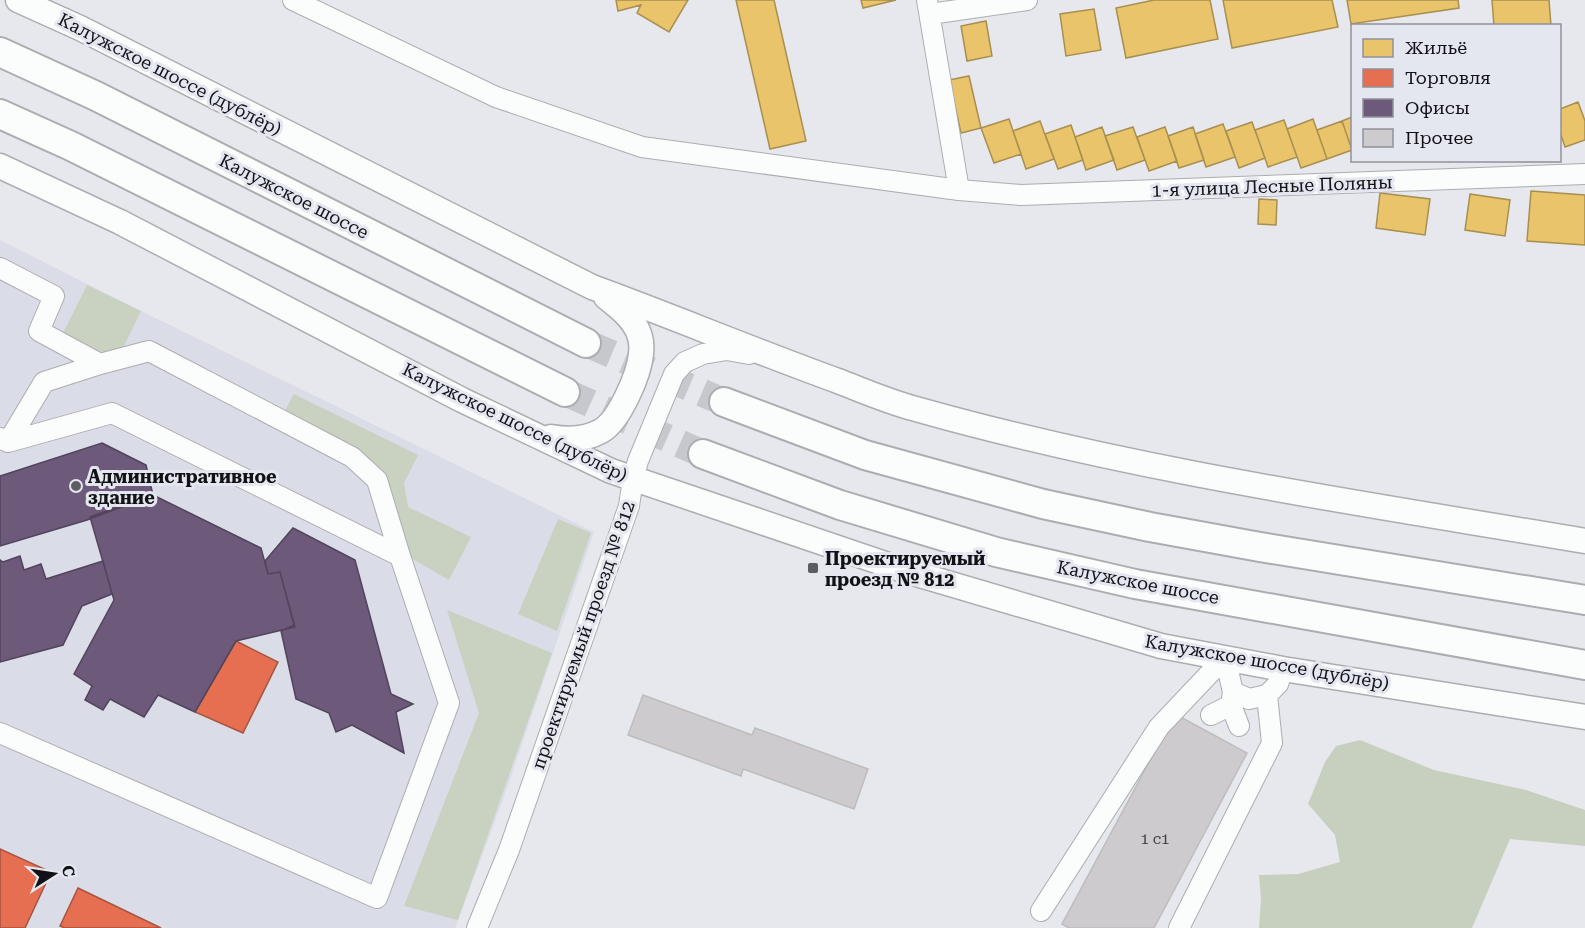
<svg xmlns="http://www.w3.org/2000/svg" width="1585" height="928" font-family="'Roboto Serif',serif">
<rect width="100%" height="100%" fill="#e7e8ed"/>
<path fill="#dadce7" d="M 0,240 L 141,311 L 594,532 L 503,800 L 455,928 L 0,928 Z"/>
<path fill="#c9d2c1" d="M 87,285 L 141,311 L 122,350 L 106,354 L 63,333 Z
M 294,394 L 418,455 L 404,483 L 408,507 L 471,537 L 449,580 L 411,558 L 384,478 L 283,414 Z
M 558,519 L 591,533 L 557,631 L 518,614 Z
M 447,610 L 552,653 L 458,920 L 404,906 L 479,713 Z"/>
<path fill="#c7d0be" d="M 1360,740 L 1434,770 L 1526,790 L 1585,810 L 1585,846 L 1510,839 L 1472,928 L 1259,928 L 1261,899 L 1259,875 L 1298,874 L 1340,862 L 1335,835 L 1308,804 L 1325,762 L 1336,746 Z"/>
<path fill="#e9c46a" stroke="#a88f50" stroke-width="1.5" d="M 616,0 L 688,0 L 669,32 L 637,13 L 641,5 L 618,11 Z
M 736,0 L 774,0 L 806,141 L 770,149 Z
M 861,0 L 896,0 L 863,8 Z
M 1154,0 L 1210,0 L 1218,39 L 1126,58 L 1116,8 Z
M 1223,0 L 1332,0 L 1338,27 L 1232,48 Z
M 1347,0 L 1458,0 L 1459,8 L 1351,24 Z
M 1492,0 L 1549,0 L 1551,26 L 1494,26 Z
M 1094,9 L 1101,50 L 1066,56 L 1060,14 Z
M 986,21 L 992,56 L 967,61 L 961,26 Z
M 969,76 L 981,128 L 961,133 L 949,80 Z
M 1578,102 L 1585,121 L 1585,140 L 1565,147 L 1560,132 L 1560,109 Z
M 1352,117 L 1352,150 L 1342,121 Z
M 1009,119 L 1021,154 L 994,163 L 981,128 Z
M 1313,119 L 1327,159 L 1301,168 L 1287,129 Z
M 1284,120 L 1297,157 L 1268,167 L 1255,130 Z
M 1040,121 L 1054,159 L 1026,169 L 1013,131 Z
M 1342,121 L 1352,150 L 1327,159 L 1317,130 Z
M 1252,122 L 1265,158 L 1239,168 L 1226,131 Z
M 1223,124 L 1235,157 L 1206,167 L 1195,134 Z
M 1071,125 L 1083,160 L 1058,169 L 1045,134 Z
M 1102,127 L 1114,160 L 1086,170 L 1075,137 Z
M 1133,127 L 1145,160 L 1117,170 L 1105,136 Z
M 1165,127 L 1177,161 L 1149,171 L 1137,137 Z
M 1193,127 L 1204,160 L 1179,168 L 1168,136 Z
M 1531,191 L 1585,195 L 1585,245 L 1527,241 Z
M 1380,193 L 1430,199 L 1425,235 L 1376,228 Z
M 1470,194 L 1510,200 L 1505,236 L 1465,230 Z
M 1259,199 L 1277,200 L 1276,225 L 1258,224 Z"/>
<path fill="#e76f51" stroke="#a7533f" stroke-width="1.5" d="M 236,641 L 278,662 L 243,733 L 195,712 Z
M 0,849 L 51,872 L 25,928 L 0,928 Z
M 78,888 L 161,928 L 65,928 L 60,926 Z"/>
<path fill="#6d597a" stroke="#51445c" stroke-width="1.5" d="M 102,443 L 146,465 L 153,495 L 87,520 L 0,546 L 0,476 Z
M 153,495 L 261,548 L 268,574 L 280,572 L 295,627 L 236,641 L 195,712 L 158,695 L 144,717 L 110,699 L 103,710 L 85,700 L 92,686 L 74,674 L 114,600 L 90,517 Z
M 293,528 L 355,560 L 391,694 L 413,704 L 396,712 L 404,753 L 352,725 L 336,732 L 329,713 L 296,699 L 281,631 L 294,625 L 280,572 L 268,574 L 265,561 Z
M 20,556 L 24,570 L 41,564 L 46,579 L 103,561 L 112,594 L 82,606 L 63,645 L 0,662 L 0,560 L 3,562 Z"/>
<path fill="#cdcbcd" stroke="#bebdbe" stroke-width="1.5" d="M 643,695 L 752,735 L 755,728 L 868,769 L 854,809 L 743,769 L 741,776 L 628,735 Z
M 1175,714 L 1247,753 L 1154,928 L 1069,928 L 1062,924 Z"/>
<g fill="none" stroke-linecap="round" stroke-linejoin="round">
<path stroke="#c7c8cd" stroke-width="28" stroke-dasharray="28 14" stroke-linecap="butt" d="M 586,343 L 724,402
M 565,392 L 703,454"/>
<g stroke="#acadb0" stroke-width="22">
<path id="minor" d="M 293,0 L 496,97 L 642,147 L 959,190 L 1021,195 L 1585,174
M 927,0 L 959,190
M 930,14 L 1027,0
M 0,268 L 54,296 L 39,331 L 100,364 L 149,351 L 352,457 L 377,480 L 400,556 L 449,703 L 377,898 L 0,733
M 0,438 L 8,442 L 112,413 L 400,556
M 8,442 L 44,382 L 100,364
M 1231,659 L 1229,675 L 1233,692 L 1249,699 L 1267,695 L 1278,684 L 1283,669
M 1233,692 L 1231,705 L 1239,726
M 1211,715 L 1231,705
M 1041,911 L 1159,727 L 1211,672 L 1221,657
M 477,928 L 509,850 L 629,506 L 633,479 L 638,461 L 674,374 L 685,362 L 703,354 L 727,350 L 749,354
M 1179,928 L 1272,743 L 1267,695"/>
</g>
<g stroke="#acadb0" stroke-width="27">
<path id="major" d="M 18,0 L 80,28 L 592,287 C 674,317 755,351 838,381 C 864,391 889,402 916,409 C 1135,471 1361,503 1585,541
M 0,166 L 120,222 L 462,400 L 611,471 L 903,570 L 1161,646 L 1283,669 L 1585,717
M 551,437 C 568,440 585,440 601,431 C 619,421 639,375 641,354 C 642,346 641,338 638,331 C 631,316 618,307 606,297"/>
</g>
<g stroke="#acadb0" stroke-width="32">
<path id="highway" d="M 0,52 L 96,96 L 586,343
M 0,114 L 71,146 L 565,392
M 724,402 L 865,455 L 1043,504 L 1150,527 L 1260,547 L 1585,600
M 703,454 L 840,505 L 996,552 L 1135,584 L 1585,665"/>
</g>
<use href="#minor" stroke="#fbfcfc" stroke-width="20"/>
<use href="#major" stroke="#fbfcfc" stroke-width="24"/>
<use href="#highway" stroke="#fbfcfc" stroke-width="28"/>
</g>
<g fill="#5c5d61" stroke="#e4e6f0" stroke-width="2">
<circle cx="76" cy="486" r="6"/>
<rect x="807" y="562" width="12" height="12" rx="3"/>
</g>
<g text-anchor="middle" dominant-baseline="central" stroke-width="6" stroke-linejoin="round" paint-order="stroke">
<g font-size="15" fill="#404043">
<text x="1155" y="839">1 с1</text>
</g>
<g font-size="18" fill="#111215" stroke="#e4e6f0">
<text transform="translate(170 74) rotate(27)">Калужское шоссе (дублёр)</text>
<text transform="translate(1272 186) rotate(-2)">1-я улица Лесные Поляны</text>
<text transform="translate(294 196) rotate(27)">Калужское шоссе</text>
<text transform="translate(515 422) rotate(26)">Калужское шоссе (дублёр)</text>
<text transform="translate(1138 582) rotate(11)">Калужское шоссе</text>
<text transform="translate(583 635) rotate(-71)">проектируемый проезд № 812</text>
<text transform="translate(1267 662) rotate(10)">Калужское шоссе (дублёр)</text>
</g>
<g font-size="18" font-weight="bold" fill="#111215" stroke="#e4e6f0" text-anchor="start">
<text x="88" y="476">Административное<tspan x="88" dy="21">здание</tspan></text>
<text x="825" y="558">Проектируемый<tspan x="825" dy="21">проезд № 812</tspan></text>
</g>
</g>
<rect x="1351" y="24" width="210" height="138" fill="#e4e6f0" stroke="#909198" stroke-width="1.5"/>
<rect x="1363" y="39" width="30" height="18" fill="#e9c46a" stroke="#909198" stroke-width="1.5"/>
<text x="1405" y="54" font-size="18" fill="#111215">Жильё</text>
<rect x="1363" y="69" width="30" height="18" fill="#e76f51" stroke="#909198" stroke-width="1.5"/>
<text x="1405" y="84" font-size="18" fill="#111215">Торговля</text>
<rect x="1363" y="99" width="30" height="18" fill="#6d597a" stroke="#909198" stroke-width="1.5"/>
<text x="1405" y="114" font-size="18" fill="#111215">Офисы</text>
<rect x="1363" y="129" width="30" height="18" fill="#cdcbcd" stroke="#909198" stroke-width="1.5"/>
<text x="1405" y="144" font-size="18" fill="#111215">Прочее</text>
<g transform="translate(54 874) rotate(78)" stroke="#e4e6f0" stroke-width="4.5" paint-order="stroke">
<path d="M0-4.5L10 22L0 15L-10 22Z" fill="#111215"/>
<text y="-9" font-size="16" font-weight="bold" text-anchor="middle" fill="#111215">С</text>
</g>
</svg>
